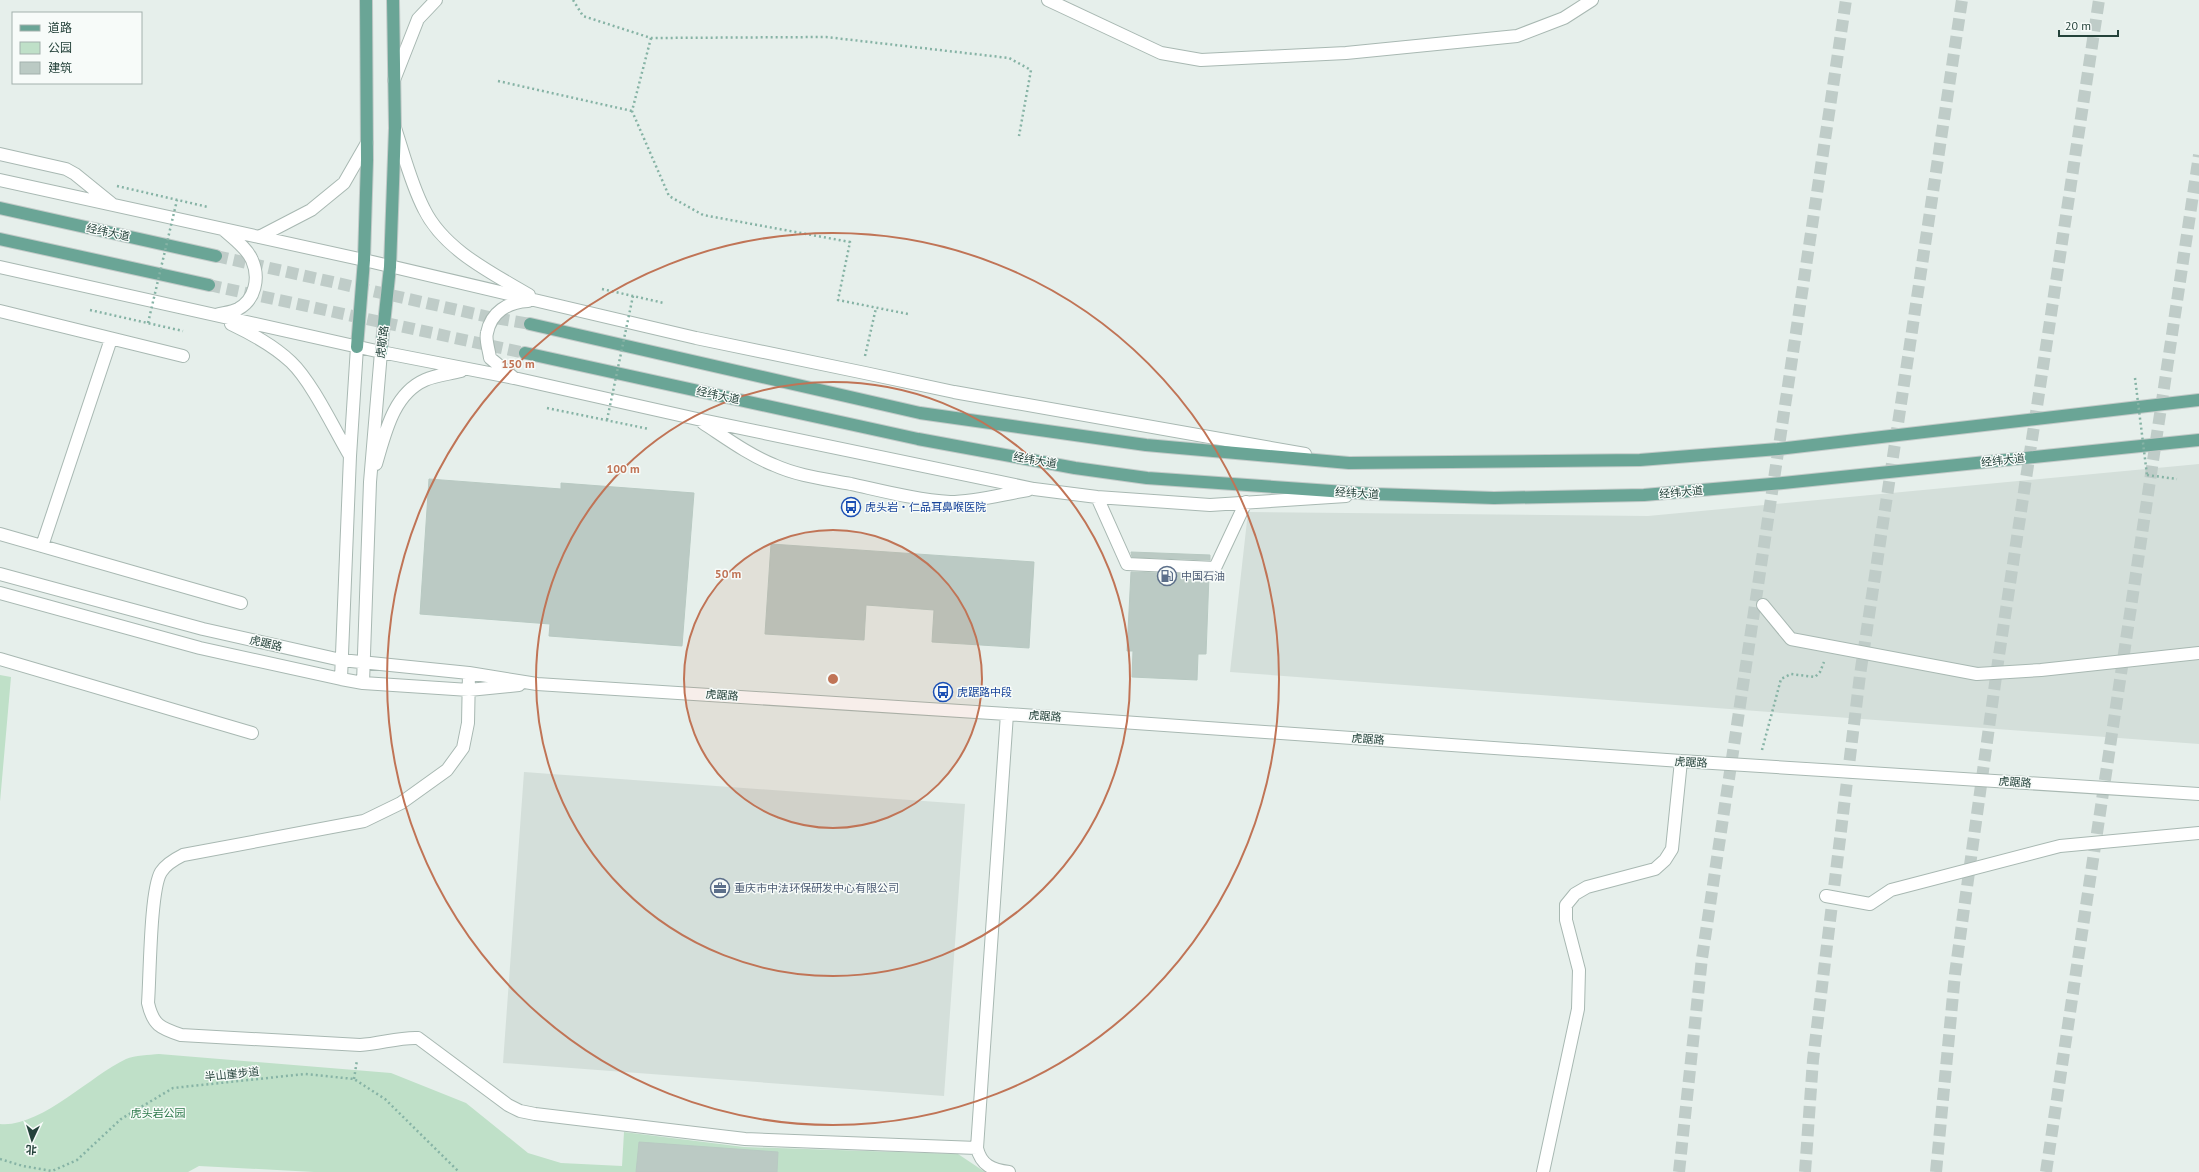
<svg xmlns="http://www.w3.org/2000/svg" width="2199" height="1172" font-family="'PT Sans','Noto Sans SC',sans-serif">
<rect width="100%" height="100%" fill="#e6efeb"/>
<path fill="#d4dfda" d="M 2199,464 L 2199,744 L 1230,672 L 1248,512 L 1648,516 Z
M 524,772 L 965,804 L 944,1096 L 503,1063 Z"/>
<path fill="#bfe0c8" d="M 0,675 L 11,677 L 0,802 Z
M 159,1054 L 391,1073 L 466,1103 L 528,1153 L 561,1163 L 622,1166 L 624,1132 L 744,1147 L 958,1154 L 985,1172 L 314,1172 L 199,1166 L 188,1172 L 0,1172 L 0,1124 C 40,1128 90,1076 126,1059 C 135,1055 149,1055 159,1054 Z"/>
<path fill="#bbcac4" stroke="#b8c9c2" d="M 429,479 L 561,489 L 561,483 L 694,493 L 682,646 L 549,636 L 550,624 L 420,614 Z
M 771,544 L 1034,562 L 1029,648 L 932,642 L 934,610 L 866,605 L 864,640 L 765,634 Z
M 1131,552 L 1210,555 L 1210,560 L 1132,557 Z
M 1131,572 L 1209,575 L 1206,654 L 1198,654 L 1197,680 L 1132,677 L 1133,651 L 1127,651 Z
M 639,1142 L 778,1152 L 777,1172 L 636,1172 Z"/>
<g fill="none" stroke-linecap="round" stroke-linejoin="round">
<path stroke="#bfccc8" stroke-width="12" stroke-dasharray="12 6" stroke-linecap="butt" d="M 216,256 L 489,317 L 530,324
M 209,285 L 525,353
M 1679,1172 L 1702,958 L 1846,0
M 2046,1172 L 2199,155"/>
<path stroke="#bfccc8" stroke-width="12" stroke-dasharray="12 6" stroke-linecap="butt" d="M 1805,1172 L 1813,1060 L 1860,675 L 1962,0
M 1936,1172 L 1955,974 L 1998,662 L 2099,0"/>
<g stroke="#a8b8b2" stroke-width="14">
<path id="minor" d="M 1048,0 L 1161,53 L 1201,60 L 1346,53 L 1517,36 L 1564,18 L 1592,0
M 394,80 L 418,19 L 436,0
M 395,128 C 404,155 411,184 424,209 C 444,250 492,273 529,295
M 0,154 L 66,169 L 75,174 L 112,204
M 0,180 L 364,260 L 696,338 L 865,373 L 954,392 L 1305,454
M 259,237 L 311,210 L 344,183 L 367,143
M 0,267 L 381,352 L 514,378 L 697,419 L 1034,489 L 1097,497 L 1210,505 L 1346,496
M 0,311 L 183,356
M 216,315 C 223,313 232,312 238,309 C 255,300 260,278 252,260 C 247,248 234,239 224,230
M 231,324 C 252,334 273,345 291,362 C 312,382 334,429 350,456
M 514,378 L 490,358 C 489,350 485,339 487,333 C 491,312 508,302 528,301
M 703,423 C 726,438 749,455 774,465 C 798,476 825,479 851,484 C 883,491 917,500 950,502 C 976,502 1003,494 1028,490
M 376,464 C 385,434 393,394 425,380 C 436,375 450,374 461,371
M 1097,497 L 1127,564 L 1215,568 L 1246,502
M 0,534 L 241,603
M 42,546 L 111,339
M 0,574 L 203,629 L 341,660 L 469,673 L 537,684 L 1007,714 L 1681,761 L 2199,794
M 0,593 L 200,648 L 341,679 L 363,683 L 469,690 L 519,685
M 1763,605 L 1791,639 L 1977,674 L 2041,670 L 2199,653
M 0,659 L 252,733
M 469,673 L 468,723 L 463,748 L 447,770 L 401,803 L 364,821 L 183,855 C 175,859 166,864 161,872 C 150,890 150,978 148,1003 C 153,1025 160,1028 181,1035 L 360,1045 C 380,1044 399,1037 418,1038 L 508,1105 L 520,1111 L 535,1114 L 745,1139 L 977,1148
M 341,679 L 350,456 L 357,347
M 363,683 L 370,482 L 381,352
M 1007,714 L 977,1148 C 981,1165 992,1170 1009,1172
M 1826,896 L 1870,904 L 1891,890 L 2060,846 L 2199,833
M 1543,1172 L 1578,1009 L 1579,970 L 1566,920 L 1566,905 L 1575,894 L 1587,887 L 1655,869 L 1665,860 L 1672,849 L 1681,761"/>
</g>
<g stroke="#c2cac8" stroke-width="14">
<path id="major" d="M 0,208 L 216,256
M 0,239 L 209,285
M 530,324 L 920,413 L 1146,445 L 1349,463 L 1640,460 L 1778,449 L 2199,400
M 357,347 L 364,260 L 367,160 L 366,0
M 381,352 L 390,267 L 395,128 L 393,0
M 525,353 L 918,439 L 1075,468 L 1147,478 L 1374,494 L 1494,498 L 1644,495 L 1783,483 L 2199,440"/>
</g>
<path stroke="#86b3a5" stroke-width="2.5" stroke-dasharray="2 3" stroke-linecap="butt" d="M 573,0 L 583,16 L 651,38 L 826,37 L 1009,58 L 1031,70 L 1019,136
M 651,38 L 632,111 L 669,196 L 703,215 L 850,242 L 838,300 L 908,314
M 498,81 L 632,111
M 117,186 L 208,207
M 602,289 L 664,303
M 90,310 L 183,331
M 865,356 L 876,308
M 547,408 L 649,429
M 2147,475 L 2177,479
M 1762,750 L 1781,679 L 1791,674 L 1815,677 L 1820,672 L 1824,662
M 354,1079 L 357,1060
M 0,1159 L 23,1166 L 52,1171 L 77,1160 L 121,1119 L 173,1088 L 305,1074 L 354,1079 L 385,1099 L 459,1172"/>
<use href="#minor" stroke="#fff" stroke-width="12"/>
<use href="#major" stroke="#6aa596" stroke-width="12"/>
<path stroke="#86b3a5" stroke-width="2.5" stroke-dasharray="2 3" stroke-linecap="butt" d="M 148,323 L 177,200
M 2135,378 L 2147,475
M 607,420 L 633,296"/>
</g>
<circle cx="833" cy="679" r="149" fill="#c07456" fill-opacity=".12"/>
<g fill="none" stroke="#c07456" stroke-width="2">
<circle cx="833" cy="679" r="149"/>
<circle cx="833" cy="679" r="297"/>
<circle cx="833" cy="679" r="446"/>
</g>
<defs>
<g id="bus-ring" transform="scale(1)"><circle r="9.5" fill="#f7fbf9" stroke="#1a4fb4" stroke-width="1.5"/><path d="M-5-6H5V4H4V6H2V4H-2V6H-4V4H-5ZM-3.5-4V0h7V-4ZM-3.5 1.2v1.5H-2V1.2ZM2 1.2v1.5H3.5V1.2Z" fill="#1a4fb4"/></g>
<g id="fuel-ring" transform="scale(1)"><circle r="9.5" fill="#f7fbf9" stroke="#5c6f8a" stroke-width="1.5"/><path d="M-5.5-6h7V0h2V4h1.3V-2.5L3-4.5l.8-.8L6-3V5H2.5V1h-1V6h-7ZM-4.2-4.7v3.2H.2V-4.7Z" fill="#5c6f8a"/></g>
<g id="office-ring" transform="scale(1)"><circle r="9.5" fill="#f7fbf9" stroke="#5c6f8a" stroke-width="1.5"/><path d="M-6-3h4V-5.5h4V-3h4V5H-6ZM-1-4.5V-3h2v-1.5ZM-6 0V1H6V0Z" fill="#5c6f8a"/></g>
</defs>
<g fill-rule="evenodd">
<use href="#bus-ring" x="851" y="507"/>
<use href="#fuel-ring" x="1167" y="576"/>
<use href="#bus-ring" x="943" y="692"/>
<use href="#office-ring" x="720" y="888"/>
</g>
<g text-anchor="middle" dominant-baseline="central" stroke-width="3" stroke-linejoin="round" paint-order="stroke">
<g font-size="11" fill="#24423a" stroke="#f7fbf9">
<text transform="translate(108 232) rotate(12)">经纬大道</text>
<text transform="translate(382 342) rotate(-83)">虎歇路</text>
<text transform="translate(718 395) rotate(12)">经纬大道</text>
<text transform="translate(1035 460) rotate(10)">经纬大道</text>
<text transform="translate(2003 460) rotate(-6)">经纬大道</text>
<text transform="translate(1681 492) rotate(-5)">经纬大道</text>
<text transform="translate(1357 493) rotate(4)">经纬大道</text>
<text transform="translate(266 643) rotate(13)">虎踞路</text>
<text transform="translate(722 695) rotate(4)">虎踞路</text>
<text transform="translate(1045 716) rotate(4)">虎踞路</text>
<text transform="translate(1368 739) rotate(4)">虎踞路</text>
<text transform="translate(1691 762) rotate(3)">虎踞路</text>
<text transform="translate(2015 782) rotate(4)">虎踞路</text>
<text transform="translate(232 1074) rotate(-6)">半山崖步道</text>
</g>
<g font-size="11" fill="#164399" stroke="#f7fbf9" text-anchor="start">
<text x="865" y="507">虎头岩‧仁品耳鼻喉医院</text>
<text x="957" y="692">虎踞路中段</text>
</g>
<g font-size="11" fill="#4e5e75" stroke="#f7fbf9" text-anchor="start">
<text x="1181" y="576">中国石油</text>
<text x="734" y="888">重庆市中法环保研发中心有限公司</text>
</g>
<g font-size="11" fill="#2d7a4b" stroke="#f7fbf9">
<text x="158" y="1113">虎头岩公园</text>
</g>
</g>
<circle cx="833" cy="679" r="6" fill="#c07456" stroke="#f7fbf9" stroke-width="2"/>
<g font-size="12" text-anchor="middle" font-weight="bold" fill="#c07456" stroke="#f7fbf9" stroke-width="3" stroke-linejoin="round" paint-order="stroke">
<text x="518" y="368">150 m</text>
<text x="623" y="473">100 m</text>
<text x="728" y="578">50 m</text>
</g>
<rect x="12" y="12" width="130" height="72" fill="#f7fbf9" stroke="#a3b1ad"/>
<rect x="20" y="25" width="20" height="6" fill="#6aa596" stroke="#a3b1ad"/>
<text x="48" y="32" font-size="12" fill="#24423a">道路</text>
<rect x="20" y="42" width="20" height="12" fill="#bfe0c8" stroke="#a3b1ad"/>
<text x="48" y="52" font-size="12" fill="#24423a">公园</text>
<rect x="20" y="62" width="20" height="12" fill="#bbcac4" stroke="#a3b1ad"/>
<text x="48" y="72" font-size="12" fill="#24423a">建筑</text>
<g transform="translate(32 1140) rotate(184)" stroke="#f7fbf9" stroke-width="3" paint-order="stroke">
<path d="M0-3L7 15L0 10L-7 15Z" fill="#24423a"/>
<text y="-6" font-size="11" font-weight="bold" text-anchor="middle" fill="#24423a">北</text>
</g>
<path d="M2059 30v6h59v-6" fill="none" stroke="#24423a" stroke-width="2"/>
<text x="2065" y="30" font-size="12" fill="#24423a" stroke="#f7fbf9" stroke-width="3" paint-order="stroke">20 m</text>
</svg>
